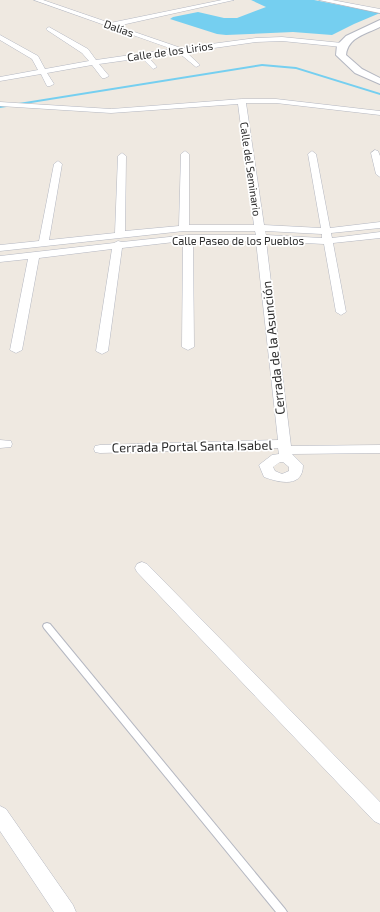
<svg xmlns="http://www.w3.org/2000/svg" width="380" height="912" font-family="'Exo 2',sans-serif">
<rect width="100%" height="100%" fill="#efe9e1"/>
<path fill="#75cff0" d="M 251,0 L 314,0 L 380,13 L 354,24 L 332,35 L 293,32 L 226,35 L 217,34 L 170,19 L 173,17 L 198,12 L 224,18 L 237,18 L 266,7 Z"/>
<g fill="none" stroke-linecap="round" stroke-linejoin="round">
<path fill="#75cff0" fill-rule="evenodd" d="M 262,64 L 296,67 L 380,93 L 380,95 L 296,69 L 262,66 L 0,108 L 0,106 Z"/>
<g stroke="#b4b7c1" stroke-width="2">
<path id="lane" d="M 47,623 L 50,624 L 285,909 L 287,912 L 276,912 L 44,628 L 43,626 L 44,624 Z"/>
</g>
<g stroke="#b4b7c1" stroke-width="1">
<path id="street" d="M 34,0 L 43,0 L 110,23 L 222,0 L 234,0 L 117,26 L 181,48 L 256,38 L 282,37 L 342,43 L 345,45 L 342,47 L 282,41 L 256,42 L 186,52 L 200,65 L 196,67 L 179,53 L 148,57 L 157,67 L 153,69 L 142,58 L 99,64 L 109,76 L 105,78 L 102,78 L 92,65 L 47,73 L 54,84 L 50,86 L 47,86 L 41,74 L 0,81 L 0,77 L 38,70 L 32,59 L 0,40 L 0,35 L 38,56 L 45,69 L 89,61 L 82,53 L 47,30 L 46,29 L 49,27 L 88,49 L 96,60 L 172,49 Z
M 319,0 L 332,0 L 380,9 L 380,13 Z
M 242,99 L 276,99 L 380,111 L 380,115 L 276,103 L 246,103 L 264,225 L 321,228 L 308,154 L 312,151 L 316,154 L 330,228 L 380,222 L 380,228 L 331,233 L 332,238 L 380,232 L 380,238 L 333,243 L 346,312 L 341,315 L 336,312 L 324,244 L 266,241 L 291,446 L 380,445 L 380,453 L 292,454 L 303,465 C 303,488 280,483 264,477 L 259,465 L 272,455 L 279,454 L 278,448 L 100,453 L 95,452 L 94,449 L 95,446 L 100,445 L 278,440 L 256,241 L 193,241 L 194,347 L 188,350 L 182,347 L 183,241 L 122,248 L 108,351 L 102,354 L 96,351 L 112,249 L 39,258 L 22,350 L 16,353 L 10,350 L 28,259 L 0,262 L 0,256 L 114,243 L 118,241 L 122,242 L 188,235 L 256,235 L 255,231 L 184,231 L 0,251 L 0,245 L 39,241 L 54,164 L 58,161 L 62,164 L 49,240 L 115,233 L 118,156 L 122,153 L 126,156 L 125,231 L 179,226 L 181,154 L 185,151 L 189,154 L 189,225 L 254,225 L 238,104 L 111,113 L 0,106 L 0,102 L 111,109 ZM 265,231 L 322,234 L 322,238 L 266,235 ZM 280,462 L 283,462 L 289,467 L 289,471 L 282,474 L 275,471 L 273,467 Z
M 375,150 L 378,151 L 380,156 L 380,177 L 376,174 L 371,153 Z
M 0,440 L 11,441 L 12,444 L 11,447 L 0,448 Z
M 142,562 L 147,564 L 380,802 L 380,824 L 374,821 L 137,572 L 135,568 L 137,564 Z
M 0,806 L 6,809 L 73,905 L 76,912 L 54,912 L 0,831 Z"/>
</g>
<g stroke="#b4b7c1" stroke-width="2">
<path id="secondary" d="M 380,20 L 380,27 C 366,34 348,37 346,55 L 362,69 L 380,78 L 380,84 L 355,73 L 336,55 L 337,45 L 346,36 Z"/>
</g>
<use href="#lane" fill="#fff" fill-rule="evenodd"/>
<use href="#street" fill="#fff" fill-rule="evenodd"/>
<use href="#secondary" fill="#fff" fill-rule="evenodd"/>
</g>
<g text-anchor="middle" dominant-baseline="central" stroke-width="3.5" stroke-linejoin="round" paint-order="stroke">
<g font-size="11" fill="#2e2e2e" stroke="#fff">
<text transform="translate(119 28) rotate(20)">Dalías</text>
<text transform="translate(170 51) rotate(-8)">Calle de los Lirios</text>
<text transform="translate(251 169) rotate(82)">Calle del Seminario</text>
<text x="238" y="240">Calle Paseo de los Pueblos</text>
</g>
<g font-size="13" fill="#2e2e2e" stroke="#fff">
<text transform="translate(273 348) rotate(-96)">Cerrada de la Asunción</text>
<text transform="translate(192 446) rotate(-1)">Cerrada Portal Santa Isabel</text>
</g>
</g>
</svg>
